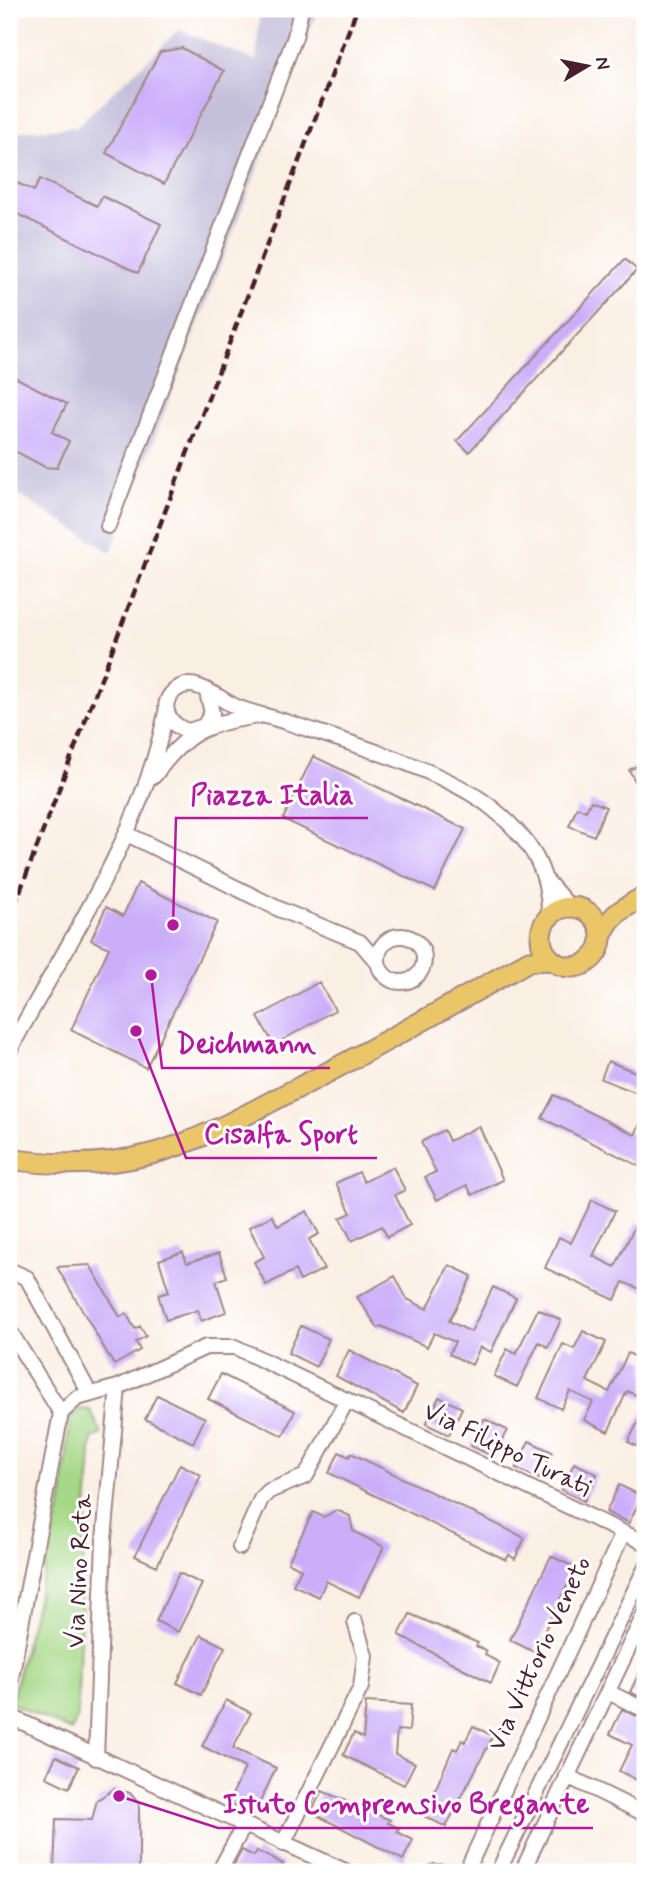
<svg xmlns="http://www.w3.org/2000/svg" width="654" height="1881" font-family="Mynerve,sans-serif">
<rect width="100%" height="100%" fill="#fff"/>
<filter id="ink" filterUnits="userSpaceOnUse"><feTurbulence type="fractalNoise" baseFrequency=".0143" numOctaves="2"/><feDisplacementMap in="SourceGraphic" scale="14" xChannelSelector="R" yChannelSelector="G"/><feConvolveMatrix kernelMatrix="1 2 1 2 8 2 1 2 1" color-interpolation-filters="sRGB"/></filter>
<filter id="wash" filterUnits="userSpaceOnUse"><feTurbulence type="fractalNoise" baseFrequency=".00686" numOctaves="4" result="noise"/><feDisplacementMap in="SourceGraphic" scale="28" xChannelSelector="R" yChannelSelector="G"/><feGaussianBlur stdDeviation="1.57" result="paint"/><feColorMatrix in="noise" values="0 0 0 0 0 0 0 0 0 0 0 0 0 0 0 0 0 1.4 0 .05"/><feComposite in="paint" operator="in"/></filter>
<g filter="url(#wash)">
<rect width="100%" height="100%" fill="#faefe3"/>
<path fill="#c5c0db" d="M 260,9 L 318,9 L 111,552 L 9,489 L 9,132 L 76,127 L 179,30 L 256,61 Z"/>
<path fill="#a6d887" stroke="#787c59" stroke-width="2" d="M 80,1409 L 90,1410 L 102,1434 L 92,1438 L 83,1564 L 77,1719 L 71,1731 L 11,1703 L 63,1496 L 70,1418 Z"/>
<g id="blocks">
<path fill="#cbaef9" d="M 182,48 L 224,71 L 164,184 L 106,153 L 160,52 Z
M 9,179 L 34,191 L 40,179 L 97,206 L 102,196 L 161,224 L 138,273 L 9,210 Z
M 625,259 L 637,270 L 469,452 L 457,441 Z
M 9,374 L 67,404 L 52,432 L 69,441 L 57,468 L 45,467 L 9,448 Z
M 313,756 L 465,829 L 435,891 L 283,819 Z
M 640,764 L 645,773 L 645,799 L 629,770 Z
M 591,801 L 606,807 L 594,836 L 569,826 L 577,807 L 586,811 Z
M 138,883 L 217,922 L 146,1068 L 71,1030 L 109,948 L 91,940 L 106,907 L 123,916 Z
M 319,982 L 335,1010 L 274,1045 L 258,1017 Z
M 608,1061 L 645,1076 L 645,1096 L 601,1079 Z
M 554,1095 L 635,1135 L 645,1113 L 645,1169 L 542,1118 Z
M 479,1126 L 503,1180 L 472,1195 L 467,1185 L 437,1200 L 425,1177 L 436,1172 L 421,1142 L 444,1130 L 449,1141 Z
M 393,1167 L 405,1190 L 395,1195 L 410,1225 L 387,1237 L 382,1226 L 352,1241 L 340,1218 L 351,1213 L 336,1183 L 359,1172 L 364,1182 Z
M 592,1200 L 615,1211 L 593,1256 L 615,1267 L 637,1222 L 645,1226 L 645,1291 L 623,1282 L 615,1300 L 545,1268 L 559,1237 L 571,1243 Z
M 307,1211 L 319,1234 L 309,1239 L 324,1269 L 300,1281 L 295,1270 L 266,1285 L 254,1262 L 264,1257 L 249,1227 L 272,1216 L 278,1226 Z
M 183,1252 L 187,1263 L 219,1253 L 227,1277 L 216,1281 L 226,1312 L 201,1321 L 198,1310 L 166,1320 L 158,1295 L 169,1292 L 159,1260 Z
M 90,1265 L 120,1317 L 126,1313 L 135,1329 L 140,1326 L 146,1336 L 136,1342 L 140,1350 L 114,1365 L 57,1267 Z
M 449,1265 L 472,1276 L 449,1321 L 471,1332 L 493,1287 L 516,1298 L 491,1352 L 480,1347 L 472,1365 L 449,1354 L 455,1342 L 434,1333 L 427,1347 L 381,1326 L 378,1328 L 357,1297 L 395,1276 L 407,1299 L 427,1309 Z
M 538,1309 L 561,1320 L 548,1347 L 539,1342 L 517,1387 L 494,1376 L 507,1349 L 516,1354 Z
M 301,1326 L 329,1339 L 316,1367 L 288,1353 Z
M 583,1331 L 606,1342 L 587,1381 L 609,1392 L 628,1353 L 645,1361 L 645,1399 L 627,1391 L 608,1432 L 584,1420 L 593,1402 L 570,1391 L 561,1409 L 538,1398 L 563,1344 L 574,1349 Z
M 349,1350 L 417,1386 L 404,1413 L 336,1376 Z
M 221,1374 L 295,1411 L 283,1436 L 208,1399 Z
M 157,1395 L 205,1418 L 193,1443 L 145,1419 Z
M 439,1397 L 462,1408 L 449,1435 L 426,1424 Z
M 645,1408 L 645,1450 L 628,1442 Z
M 484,1419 L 507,1430 L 494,1457 L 471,1446 Z
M 529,1441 L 552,1452 L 539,1479 L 516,1468 Z
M 339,1452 L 349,1457 L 351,1453 L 525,1538 L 515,1559 L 509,1555 L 506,1560 L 329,1473 Z
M 574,1463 L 597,1474 L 584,1501 L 561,1490 Z
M 180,1464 L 201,1475 L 157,1566 L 135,1556 Z
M 619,1485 L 642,1496 L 629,1523 L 606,1512 Z
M 336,1510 L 350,1516 L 353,1531 L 384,1547 L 359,1597 L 326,1581 L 319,1597 L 293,1585 L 301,1569 L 288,1562 L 313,1512 L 324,1517 Z
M 551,1556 L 576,1568 L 534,1652 L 510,1640 Z
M 179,1573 L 202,1584 L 178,1632 L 156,1621 Z
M 410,1614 L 478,1643 L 476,1646 L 486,1651 L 485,1655 L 500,1663 L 491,1683 L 399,1635 Z
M 201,1635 L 225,1647 L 201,1695 L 177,1683 Z
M 645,1661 L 645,1699 L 630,1692 Z
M 226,1700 L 251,1713 L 233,1748 L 276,1768 L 254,1815 L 228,1803 L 245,1768 L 202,1746 Z
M 366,1702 L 411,1705 L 409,1731 L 397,1730 L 395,1754 L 415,1763 L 404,1785 L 343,1755 L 354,1733 L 363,1738 Z
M 622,1709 L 645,1720 L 645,1784 L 619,1771 L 632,1745 L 610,1734 Z
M 473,1726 L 493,1736 L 446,1827 L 424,1816 L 453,1748 L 457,1750 L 462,1740 L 465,1742 Z
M 56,1756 L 79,1767 L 69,1788 L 46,1777 Z
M 114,1789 L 130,1793 L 139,1804 L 139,1869 L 54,1872 L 56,1819 L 92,1820 L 97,1800 Z
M 322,1791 L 390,1820 L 388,1823 L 399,1828 L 397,1832 L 413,1840 L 403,1860 L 311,1812 Z
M 242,1850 L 254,1856 L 257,1851 L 283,1864 L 279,1872 L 230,1872 Z"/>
</g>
</g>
<g filter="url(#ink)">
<use href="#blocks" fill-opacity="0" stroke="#a28787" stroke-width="2"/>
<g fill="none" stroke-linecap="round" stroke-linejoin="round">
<g stroke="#a28787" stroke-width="18">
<path id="minor" d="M 108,526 L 295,37 L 301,9
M 207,692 L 212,713 L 204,726 L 189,731 C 169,727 156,703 177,689 C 194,676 218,698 234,706 C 250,713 269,716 286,722 C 344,741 445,770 492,808 C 529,838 550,868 549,917
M 154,776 C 186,732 205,723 259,716
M 127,834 L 281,910 L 360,942 L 378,963
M 546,880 L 566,903 L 577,908
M378 959a23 23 0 1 1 46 0a23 23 0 1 1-46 0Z
M 9,1051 C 68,942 142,834 166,712
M 9,1270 L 27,1278 L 90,1394
M 9,1330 L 61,1413
M 240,1547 L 261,1499 L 269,1491 L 306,1476 L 347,1400
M 9,1688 L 61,1413 L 77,1398 L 118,1387 L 206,1347 L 235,1347 L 645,1543
M 608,1692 L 645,1710
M 9,1716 L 347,1872
M 96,1758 L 104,1540 L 118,1387
M 567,1776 L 645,1814
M 283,1844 L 361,1687 L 365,1656 L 355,1622
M 219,1872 L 243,1827
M 434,1872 L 463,1872
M 466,1872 L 623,1533
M 498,1872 L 645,1569
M 522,1872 L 645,1613"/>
</g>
<g stroke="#a28787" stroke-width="23">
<path id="major" d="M541 937a30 30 0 1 1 60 0a30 30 0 1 1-60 0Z
M 601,938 C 609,914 624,908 645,896
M 9,1159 C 56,1166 105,1166 151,1154 C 197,1142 240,1118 282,1096 C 366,1054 447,1007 529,961 L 551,960"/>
</g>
<use href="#minor" stroke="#fff" stroke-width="14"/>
<use href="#major" stroke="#ebc669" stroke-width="19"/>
<path stroke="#4a1f2b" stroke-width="4.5" stroke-dasharray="10 5" stroke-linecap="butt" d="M 9,920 L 357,9"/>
</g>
</g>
<g text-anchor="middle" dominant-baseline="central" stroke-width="6" stroke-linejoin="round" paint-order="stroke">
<g font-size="26" fill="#4a1f2b" stroke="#fff">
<text transform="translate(507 1450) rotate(26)">Via Filippo Turati</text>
<text transform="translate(80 1571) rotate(-87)">Via Nino Rota</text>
<text transform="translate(540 1654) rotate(-65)">Via Vittorio Veneto</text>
</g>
</g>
<path fill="none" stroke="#b5179e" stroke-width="2.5" d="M173 925L176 818H368M151 975L162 1068H330M136 1031L186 1158H377M119 1796L218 1828H593"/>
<g fill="#b5179e" stroke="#fff" stroke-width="2.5">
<circle cx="173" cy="925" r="7"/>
<circle cx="151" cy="975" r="7"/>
<circle cx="136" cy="1031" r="7"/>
<circle cx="119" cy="1796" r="7"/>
</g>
<g font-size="28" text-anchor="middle" font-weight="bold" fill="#b5179e" stroke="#fff" stroke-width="6" stroke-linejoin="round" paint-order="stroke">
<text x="272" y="804">Piazza Italia</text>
<text x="246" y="1053">Deichmann</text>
<text x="281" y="1143">Cisalfa Sport</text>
<text x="406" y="1813">Istuto Comprensivo Bregante</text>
</g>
<rect width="654" height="1881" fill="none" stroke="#fff" stroke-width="35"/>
<g transform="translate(587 66) rotate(80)" stroke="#ffffff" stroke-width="5" paint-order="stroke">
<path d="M0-5L12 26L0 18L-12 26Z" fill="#4a1f2b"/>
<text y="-10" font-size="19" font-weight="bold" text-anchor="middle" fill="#4a1f2b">N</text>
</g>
</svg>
